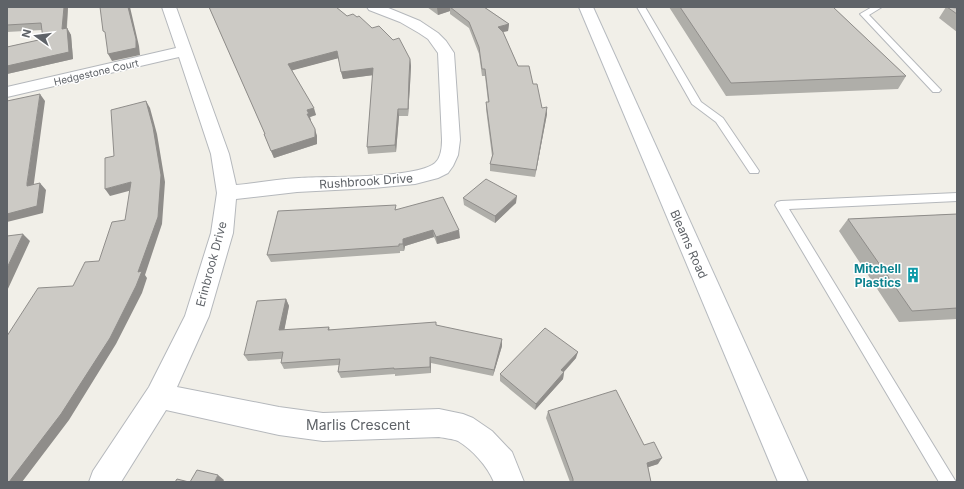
<svg xmlns="http://www.w3.org/2000/svg" width="964" height="489" font-family="Inter,sans-serif">
<rect width="100%" height="100%" fill="#f1efe8"/>
<g fill="none" stroke-linecap="round" stroke-linejoin="round">
<g stroke="#b5b8bc" stroke-width="2">
<path id="lane" d="M 637,7 L 645,7 L 701,102 L 723,118 L 759,171 L 758,173 L 750,173 L 716,122 L 692,104 Z
M 872,7 L 882,7 L 869,15 L 939,88 L 941,90 L 939,92 L 933,92 L 860,14 Z
M 957,193 L 957,201 L 789,209 L 956,482 L 939,482 L 775,205 L 777,202 L 781,201 Z"/>
</g>
<g stroke="#b5b8bc" stroke-width="2">
<path id="street" d="M 162,7 L 176,7 L 229,154 L 236,185 C 257,183 278,179 299,178 C 328,176 415,179 435,163 C 441,158 442,147 442,140 L 438,53 L 428,39 L 419,33 L 400,22 L 369,10 L 367,7 L 386,7 L 420,21 L 438,33 L 446,41 L 454,53 L 460,140 L 458,155 L 453,166 L 448,173 L 438,178 L 415,184 L 373,188 L 297,192 L 236,199 L 233,233 L 209,316 L 177,387 L 279,407 L 323,413 L 439,409 L 463,414 L 473,418 L 492,431 L 512,452 L 524,482 L 494,482 C 487,466 473,450 458,441 C 453,439 445,438 439,437 L 323,441 L 279,435 L 166,410 L 121,482 L 89,482 L 93,471 L 149,387 L 185,316 L 211,233 L 217,193 L 211,154 L 179,57 L 7,97 L 7,87 L 176,48 Z"/>
</g>
<g stroke="#b6babf" stroke-width="2">
<path id="secondary" d="M 579,7 L 593,7 L 808,482 L 778,482 Z"/>
</g>
<use href="#lane" fill="#fff" fill-rule="evenodd"/>
<use href="#street" fill="#fff" fill-rule="evenodd"/>
<use href="#secondary" fill="#fff" fill-rule="evenodd"/>
</g>
<path fill="#afaea9" d="M 7,7 L 68,7 L 67,28 L 71,35 L 73,59 L 7,74 L 7,47 L 43,39 L 42,30 L 7,32 Z
M 209,7 L 336,7 L 347,16 L 410,59 L 411,66 L 410,85 L 408,116 L 399,116 L 396,152 L 368,154 L 367,147 L 373,75 L 343,79 L 338,58 L 292,70 L 316,115 L 310,117 L 311,121 L 310,121 L 317,136 L 317,144 L 274,158 L 264,134 L 265,134 Z
M 427,7 L 484,7 L 509,24 L 508,31 L 503,32 L 518,66 L 533,84 L 542,108 L 547,114 L 535,177 L 490,171 L 490,164 L 492,156 L 486,109 L 486,102 L 488,102 L 485,76 L 482,76 L 479,54 L 469,28 L 450,14 L 450,11 L 438,15 Z
M 669,7 L 833,7 L 906,76 L 898,89 L 726,96 Z
M 946,7 L 957,8 L 957,32 L 939,18 Z
M 463,198 L 516,203 L 495,223 L 464,205 Z
M 396,210 L 460,238 L 437,244 L 434,237 L 405,246 L 404,251 L 400,251 L 400,253 L 271,262 L 267,255 Z
M 957,214 L 957,319 L 899,322 L 839,231 L 848,219 Z
M 286,299 L 289,306 L 284,330 L 329,327 L 330,330 L 436,325 L 502,346 L 493,376 L 431,363 L 431,373 L 395,376 L 395,374 L 341,378 L 338,372 L 339,365 L 284,369 L 281,363 L 281,359 L 248,361 L 244,355 Z
M 576,358 L 564,372 L 563,379 L 535,410 L 500,381 L 500,374 Z
M 548,411 L 644,445 L 658,464 L 648,467 L 651,482 L 570,482 L 546,418 Z"/>
<path fill="#8f8d8a" d="M 64,7 L 68,7 L 66,36 L 62,29 Z
M 128,7 L 130,7 L 139,46 L 140,55 L 112,61 L 108,54 Z
M 442,7 L 462,7 L 450,7 L 450,11 L 438,15 L 437,8 Z
M 509,24 L 508,31 L 497,33 L 498,27 Z
M 67,28 L 71,35 L 73,59 L 7,74 L 7,66 Z
M 337,51 L 339,58 L 290,71 L 288,64 Z
M 410,59 L 411,66 L 410,85 L 408,116 L 408,109 Z
M 373,68 L 374,75 L 343,79 L 341,72 Z
M 40,94 L 45,101 L 33,190 L 27,186 L 27,183 Z
M 146,101 L 150,108 L 157,134 L 165,182 L 162,224 L 145,275 L 147,278 L 142,293 L 116,344 L 69,420 L 22,482 L 9,482 L 138,272 Z
M 547,107 L 547,114 L 535,177 L 536,170 Z
M 314,108 L 316,115 L 310,117 L 311,121 L 309,121 L 307,114 L 307,110 Z
M 398,109 L 399,116 L 396,152 L 395,145 Z
M 315,129 L 317,136 L 317,144 L 274,158 L 271,151 Z
M 131,182 L 136,189 L 110,196 L 105,189 Z
M 40,183 L 46,190 L 43,213 L 7,222 L 7,214 Z
M 517,196 L 516,203 L 495,223 L 495,216 Z
M 433,230 L 434,237 L 405,246 L 404,251 L 403,244 L 403,239 Z
M 459,230 L 460,238 L 437,244 L 436,237 Z
M 23,234 L 30,241 L 7,291 L 7,268 Z
M 286,299 L 289,306 L 283,337 L 279,330 Z
M 502,339 L 502,346 L 493,376 L 494,370 Z
M 578,352 L 576,358 L 560,376 L 561,370 Z
M 430,357 L 431,363 L 431,373 L 430,367 Z
M 564,372 L 563,379 L 535,410 L 536,404 Z
M 662,458 L 658,464 L 643,469 L 647,463 Z
M 218,475 L 224,480 L 223,482 L 217,482 L 215,481 Z"/>
<path fill="#cccac5" stroke="#8f8d8a" d="M 7,7 L 64,7 L 62,29 L 67,28 L 69,52 L 7,66 L 7,47 L 43,39 L 41,23 L 7,25 Z
M 100,7 L 128,7 L 136,39 L 136,48 L 108,54 L 105,32 L 103,31 Z
M 209,7 L 336,7 L 347,16 L 353,14 L 357,17 L 359,16 L 372,28 L 379,26 L 393,40 L 399,38 L 410,59 L 409,78 L 408,109 L 398,109 L 395,145 L 367,147 L 373,68 L 341,72 L 337,51 L 288,64 L 314,108 L 307,110 L 309,114 L 307,114 L 315,129 L 315,137 L 271,151 L 264,134 L 265,134 Z
M 450,7 L 484,7 L 509,24 L 498,27 L 503,32 L 518,66 L 529,66 L 533,84 L 537,84 L 542,108 L 547,107 L 536,170 L 490,164 L 493,154 L 486,102 L 489,102 L 485,69 L 482,69 L 479,47 L 469,22 Z
M 680,7 L 833,7 L 906,76 L 731,83 Z
M 947,7 L 957,8 L 957,14 Z
M 40,94 L 27,183 L 27,186 L 40,183 L 37,206 L 7,214 L 7,101 Z
M 146,101 L 153,127 L 161,175 L 158,217 L 138,272 L 142,271 L 136,286 L 110,338 L 61,414 L 9,482 L 7,482 L 7,336 L 38,288 L 73,286 L 85,262 L 99,261 L 112,222 L 125,220 L 131,182 L 105,189 L 105,158 L 114,156 L 111,110 Z
M 486,179 L 517,196 L 495,216 L 463,198 Z
M 443,197 L 459,230 L 436,237 L 433,230 L 403,239 L 403,244 L 399,244 L 399,246 L 267,255 L 278,211 L 396,205 L 395,210 Z
M 957,214 L 957,308 L 912,311 L 848,219 Z
M 23,234 L 7,268 L 7,236 Z
M 286,299 L 279,330 L 329,327 L 328,330 L 436,322 L 436,325 L 502,339 L 494,370 L 430,357 L 430,367 L 394,369 L 394,368 L 338,372 L 340,359 L 281,363 L 283,352 L 244,355 L 257,301 Z
M 545,328 L 578,352 L 561,370 L 564,372 L 536,404 L 500,374 Z
M 616,390 L 644,445 L 654,442 L 662,458 L 647,463 L 651,482 L 573,482 L 573,479 L 548,411 Z
M 197,470 L 218,475 L 215,481 L 221,482 L 190,482 Z
M 177,479 L 189,482 L 175,482 Z"/>
<defs>
<g id="building-bare" transform="scale(1.2)"><path d="M-4-6H4V6H1V3H-1V6H-4ZM-2.5-4.3h1.7v1.8h-1.7ZM.8-4.3h1.7v1.8H.8ZM-2.5-1h1.7V.8h-1.7ZM.8-1h1.7V.8H.8Z" fill="#0f9aa8" stroke="#fff" stroke-width="2.5" paint-order="stroke"/></g>
</defs>
<g fill-rule="evenodd">
<use href="#building-bare" x="913" y="275"/>
</g>
<g text-anchor="middle" dominant-baseline="central" stroke-width="3" stroke-linejoin="round" paint-order="stroke">
<g font-size="10" fill="#5f6368" stroke="#fff">
<text transform="translate(96 72) rotate(-13)">Hedgestone Court</text>
</g>
<g font-size="12" fill="#5f6368" stroke="#fff">
<text transform="translate(366 181) rotate(-4)">Rushbrook Drive</text>
<text transform="translate(689 244) rotate(66)">Bleams Road</text>
<text transform="translate(211 264) rotate(-75)">Erinbrook Drive</text>
</g>
<g font-size="12" font-weight="bold" fill="#0d838f" stroke="#fff" text-anchor="end">
<text x="901" y="268">Mitchell<tspan x="901" dy="14">Plastics</tspan></text>
</g>
<g font-size="14" fill="#5f6368" stroke="#fff">
<text x="358" y="424">Marlis Crescent</text>
</g>
</g>
<rect width="964" height="489" fill="none" stroke="#5f6368" stroke-width="16"/>
<g transform="translate(36 36) rotate(284)" stroke="#ffffff" stroke-width="3" paint-order="stroke">
<path d="M0-3L7 15L0 10L-7 15Z" fill="#5f6368"/>
<text y="-6" font-size="11" font-weight="bold" text-anchor="middle" fill="#5f6368">N</text>
</g>
</svg>
